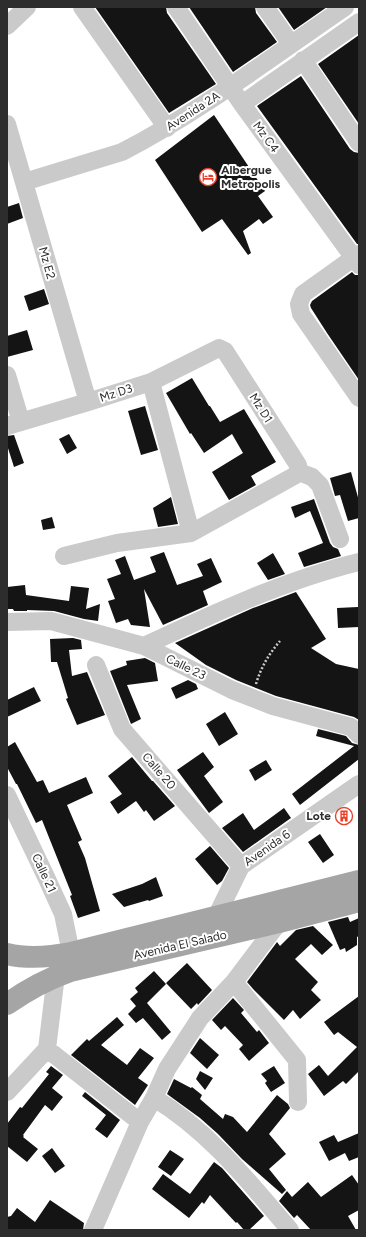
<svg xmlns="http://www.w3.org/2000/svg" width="366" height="1237" font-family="Figtree,sans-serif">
<rect width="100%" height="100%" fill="#fff"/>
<path fill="#141414" d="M 95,7 L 166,7 L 167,13 L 216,84 L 169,113 Z
M 189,7 L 255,7 L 256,13 L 277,42 L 233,72 Z
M 278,7 L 327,7 L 294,30 Z
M 359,35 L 359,124 L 318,64 Z
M 301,76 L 350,149 L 354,152 L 359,153 L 359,244 L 357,244 L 257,106 Z
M 214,115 L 265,191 L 258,196 L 273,217 L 263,224 L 259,219 L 243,231 L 251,253 L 248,255 L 222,219 L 202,232 L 155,160 Z
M 19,203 L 23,218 L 7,224 L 7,207 Z
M 352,272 L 355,275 L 359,275 L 359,380 L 327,333 L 311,308 L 310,305 L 312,301 Z
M 44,289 L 49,304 L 29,311 L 24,296 Z
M 27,330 L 33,350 L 7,357 L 7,336 Z
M 192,378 L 209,406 L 210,406 L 220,422 L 244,409 L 276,462 L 251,476 L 256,485 L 229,500 L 212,472 L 243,453 L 232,434 L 204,453 L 191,433 L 190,434 L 166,393 Z
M 145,406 L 158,450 L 141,455 L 128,411 Z
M 69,434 L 77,448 L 67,454 L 59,439 Z
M 14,435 L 24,463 L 14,467 L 7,445 L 7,436 Z
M 351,472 L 359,501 L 359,518 L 348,521 L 340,495 L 335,496 L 330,478 Z
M 171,497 L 178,524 L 158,527 L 153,508 Z
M 314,499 L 330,543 L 333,547 L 338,549 L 341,556 L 304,567 L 298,553 L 323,543 L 310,511 L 295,518 L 291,507 Z
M 52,517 L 55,528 L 43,530 L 41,520 Z
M 164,552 L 177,585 L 203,576 L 197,564 L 211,558 L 222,582 L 203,591 L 208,605 L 163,625 L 144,589 L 150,627 L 131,625 L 128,619 L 116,623 L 108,601 L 115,599 L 107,579 L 121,574 L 115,560 L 125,556 L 134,580 L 156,572 L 150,557 Z
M 273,553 L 285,574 L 268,580 L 257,563 Z
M 25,585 L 26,595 L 69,601 L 71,586 L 89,588 L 86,609 L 100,604 L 98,621 L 84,619 L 54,611 L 27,610 L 27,611 L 14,611 L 13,609 L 7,609 L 7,587 Z
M 296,592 L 326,639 L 311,648 L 336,664 L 359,669 L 359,720 L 354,717 L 276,696 L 236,680 L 206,665 L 175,643 L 253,608 Z
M 358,607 L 359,627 L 338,628 L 337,608 Z
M 73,638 L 81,640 L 82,649 L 69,650 L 72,676 L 87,672 L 105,715 L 77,725 L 66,699 L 68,698 L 57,662 L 51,662 L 50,639 Z
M 145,658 L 155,663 L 158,681 L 127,685 L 141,719 L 131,724 L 110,671 L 127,665 L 126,661 Z
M 188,680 L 196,684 L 198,689 L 176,699 L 171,688 Z
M 34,687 L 41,701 L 7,717 L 7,700 Z
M 225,712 L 238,734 L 219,746 L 206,724 Z
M 318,729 L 346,736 L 352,743 L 359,745 L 359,759 L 300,805 L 292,794 L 354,746 L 316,736 Z
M 15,742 L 37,782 L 43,780 L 49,793 L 86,777 L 93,793 L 67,805 L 82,840 L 78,842 L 85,858 L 100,911 L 78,918 L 70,896 L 72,895 L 42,820 L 36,823 L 17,784 L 16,784 L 7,767 L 7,747 Z
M 203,752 L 214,767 L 204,776 L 223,802 L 209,813 L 177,770 Z
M 132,757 L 152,781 L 153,781 L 175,806 L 154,821 L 146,810 L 144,812 L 136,801 L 118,814 L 110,802 L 122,794 L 108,776 Z
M 266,760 L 272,770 L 255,781 L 249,770 Z
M 284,808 L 291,818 L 243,852 L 222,828 L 243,813 L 254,830 Z
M 320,834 L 334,855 L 323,863 L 308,842 Z
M 210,846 L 229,868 L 222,881 L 217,885 L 195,859 Z
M 156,877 L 163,896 L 149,901 L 148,900 L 124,907 L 112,894 L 142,884 Z
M 348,917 L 350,922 L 359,918 L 359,936 L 357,937 L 357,945 L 346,952 L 345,948 L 340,950 L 328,922 Z
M 313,926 L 333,945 L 322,955 L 311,944 L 295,959 L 318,982 L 311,990 L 321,1000 L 300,1019 L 293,1010 L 284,1020 L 254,990 L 247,982 L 277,942 L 280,946 L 296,930 Z
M 187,963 L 212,990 L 198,1005 L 197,1003 L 191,1009 L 166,983 Z
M 154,971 L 166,984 L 147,1003 L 171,1032 L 162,1040 L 143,1018 L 136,1023 L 128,1014 L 136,1006 L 130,999 L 138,992 L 135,988 Z
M 359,996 L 359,1071 L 346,1084 L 343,1081 L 324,1096 L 308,1074 L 319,1065 L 328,1076 L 357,1047 L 338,1032 L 334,1035 L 324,1022 Z
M 233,998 L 244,1010 L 241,1013 L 257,1032 L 259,1030 L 269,1043 L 249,1061 L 239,1049 L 243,1045 L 225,1026 L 221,1030 L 212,1020 Z
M 117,1017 L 124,1025 L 101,1045 L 127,1065 L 140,1048 L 154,1058 L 138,1078 L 148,1085 L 135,1105 L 71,1055 L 87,1039 L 89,1041 Z
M 200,1038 L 219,1055 L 207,1069 L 190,1053 Z
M 51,1066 L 63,1075 L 52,1088 L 63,1097 L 52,1111 L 45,1105 L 23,1135 L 24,1136 L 23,1137 L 38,1149 L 27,1162 L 7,1146 L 7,1124 L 20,1107 L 22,1108 L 49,1074 L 46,1072 Z
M 274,1066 L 285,1083 L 271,1092 L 265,1083 L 267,1081 L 261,1074 Z
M 200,1071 L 213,1078 L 205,1090 L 196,1079 Z
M 174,1079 L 191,1088 L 192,1087 L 202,1095 L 200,1099 L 223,1119 L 225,1114 L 233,1117 L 247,1132 L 277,1095 L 288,1104 L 290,1108 L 269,1134 L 286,1154 L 269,1169 L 286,1190 L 282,1194 L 242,1159 L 218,1134 L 200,1118 L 167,1094 Z
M 85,1092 L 120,1120 L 107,1138 L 95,1129 L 106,1115 L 82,1096 Z
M 359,1133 L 359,1157 L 349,1161 L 345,1153 L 329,1161 L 319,1142 L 334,1135 L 338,1142 Z
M 52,1148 L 65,1166 L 55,1173 L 42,1156 Z
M 170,1150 L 184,1159 L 171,1176 L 158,1167 Z
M 214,1162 L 222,1168 L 264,1216 L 249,1230 L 244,1230 L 237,1222 L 236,1223 L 210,1195 L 204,1204 L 202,1202 L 189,1218 L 152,1189 L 163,1174 L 190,1194 Z
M 352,1175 L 359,1185 L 359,1210 L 348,1216 L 356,1230 L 311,1230 L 297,1215 L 294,1218 L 279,1201 L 287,1191 L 292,1197 L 308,1182 L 321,1197 Z
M 50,1200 L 84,1223 L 83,1230 L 7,1230 L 7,1217 L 11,1216 L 17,1208 L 35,1222 Z"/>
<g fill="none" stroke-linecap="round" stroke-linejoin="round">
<path stroke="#cacaca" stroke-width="2.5" stroke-dasharray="2 2" stroke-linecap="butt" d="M 256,684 C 261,667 269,654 280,641"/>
<path stroke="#cacaca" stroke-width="18" d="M 82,7 L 167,128
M 176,7 L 242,104 L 359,265
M 265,7 L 291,44
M 7,26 L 27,7
M 303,60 L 359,143
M 242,104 L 359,22
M 7,124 L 88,402
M 24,182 L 122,152 C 201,111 272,57 345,7
M 359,254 L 303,294 L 299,304 L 301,314 L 359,398
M 7,375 L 21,422
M 151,382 L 191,533
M 7,426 L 88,402 L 151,382 L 219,348 L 225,351 L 298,465 L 299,472
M 299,472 L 312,477 L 320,485 L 340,539
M 64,556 L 117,543 L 191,533 L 294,476 L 299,472
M 7,622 L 51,621 L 144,646 L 232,690 L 273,706 L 351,727 L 359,735
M 144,646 C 212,614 285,580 359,562
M 96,665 L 122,729 L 241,866
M 7,795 L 47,879 L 63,914 L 71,953
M 216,917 L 241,866 L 359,784
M 234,982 L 297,1060 L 298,1102
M 47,1049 L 140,1122
M 7,1092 L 47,1049 L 56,975
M 154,1098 C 209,1131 249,1182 290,1230
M 93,1230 L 140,1122 L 154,1098 L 167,1069 L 200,1018 L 234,982 L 279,922"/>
<path stroke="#a5a5a5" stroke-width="22" d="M 7,954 C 28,959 50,957 71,953 L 359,881
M 7,1004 C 27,990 47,979 70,971 L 279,922 L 359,901"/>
</g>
<defs>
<g id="hotel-ring" transform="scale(0.9)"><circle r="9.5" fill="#fff" stroke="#ea3e28" stroke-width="1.5"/><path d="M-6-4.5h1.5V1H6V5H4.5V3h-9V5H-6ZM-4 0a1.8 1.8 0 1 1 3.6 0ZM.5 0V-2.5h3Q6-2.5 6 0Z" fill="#ea3e28"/></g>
<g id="building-ring" transform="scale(0.9)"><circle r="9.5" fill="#fff" stroke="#ea3e28" stroke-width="1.5"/><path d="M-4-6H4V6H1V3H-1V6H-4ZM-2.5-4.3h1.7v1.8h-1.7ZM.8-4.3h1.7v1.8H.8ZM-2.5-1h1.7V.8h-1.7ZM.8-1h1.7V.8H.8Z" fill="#ea3e28"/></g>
</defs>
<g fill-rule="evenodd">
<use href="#hotel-ring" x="208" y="177"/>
<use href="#building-ring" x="344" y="816"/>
</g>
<g text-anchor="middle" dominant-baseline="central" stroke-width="4" stroke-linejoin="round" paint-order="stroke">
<g font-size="12" fill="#2d2d2d" stroke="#fff">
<text transform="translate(193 111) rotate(-33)">Avenida 2A</text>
<text transform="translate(266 137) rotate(54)">Mz C4</text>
<text transform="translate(47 263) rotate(74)">Mz E2</text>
<text transform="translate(116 393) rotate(-18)">Mz D3</text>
<text transform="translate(261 408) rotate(58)">Mz D1</text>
<text transform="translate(186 667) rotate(26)">Calle 23</text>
<text transform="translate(159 771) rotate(49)">Calle 20</text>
<text transform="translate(267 848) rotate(-35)">Avenida 6</text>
<text transform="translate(44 873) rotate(65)">Calle 21</text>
<text transform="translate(180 945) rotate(-13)">Avenida El Salado</text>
</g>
<g font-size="12" font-weight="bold" fill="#2d2d2d" stroke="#fff" text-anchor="start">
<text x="221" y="170">Albergue<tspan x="221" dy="14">Metropolis</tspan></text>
<text x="331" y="816" text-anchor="end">Lote</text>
</g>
</g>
<rect width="366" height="1237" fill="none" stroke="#2d2d2d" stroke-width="16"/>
</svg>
